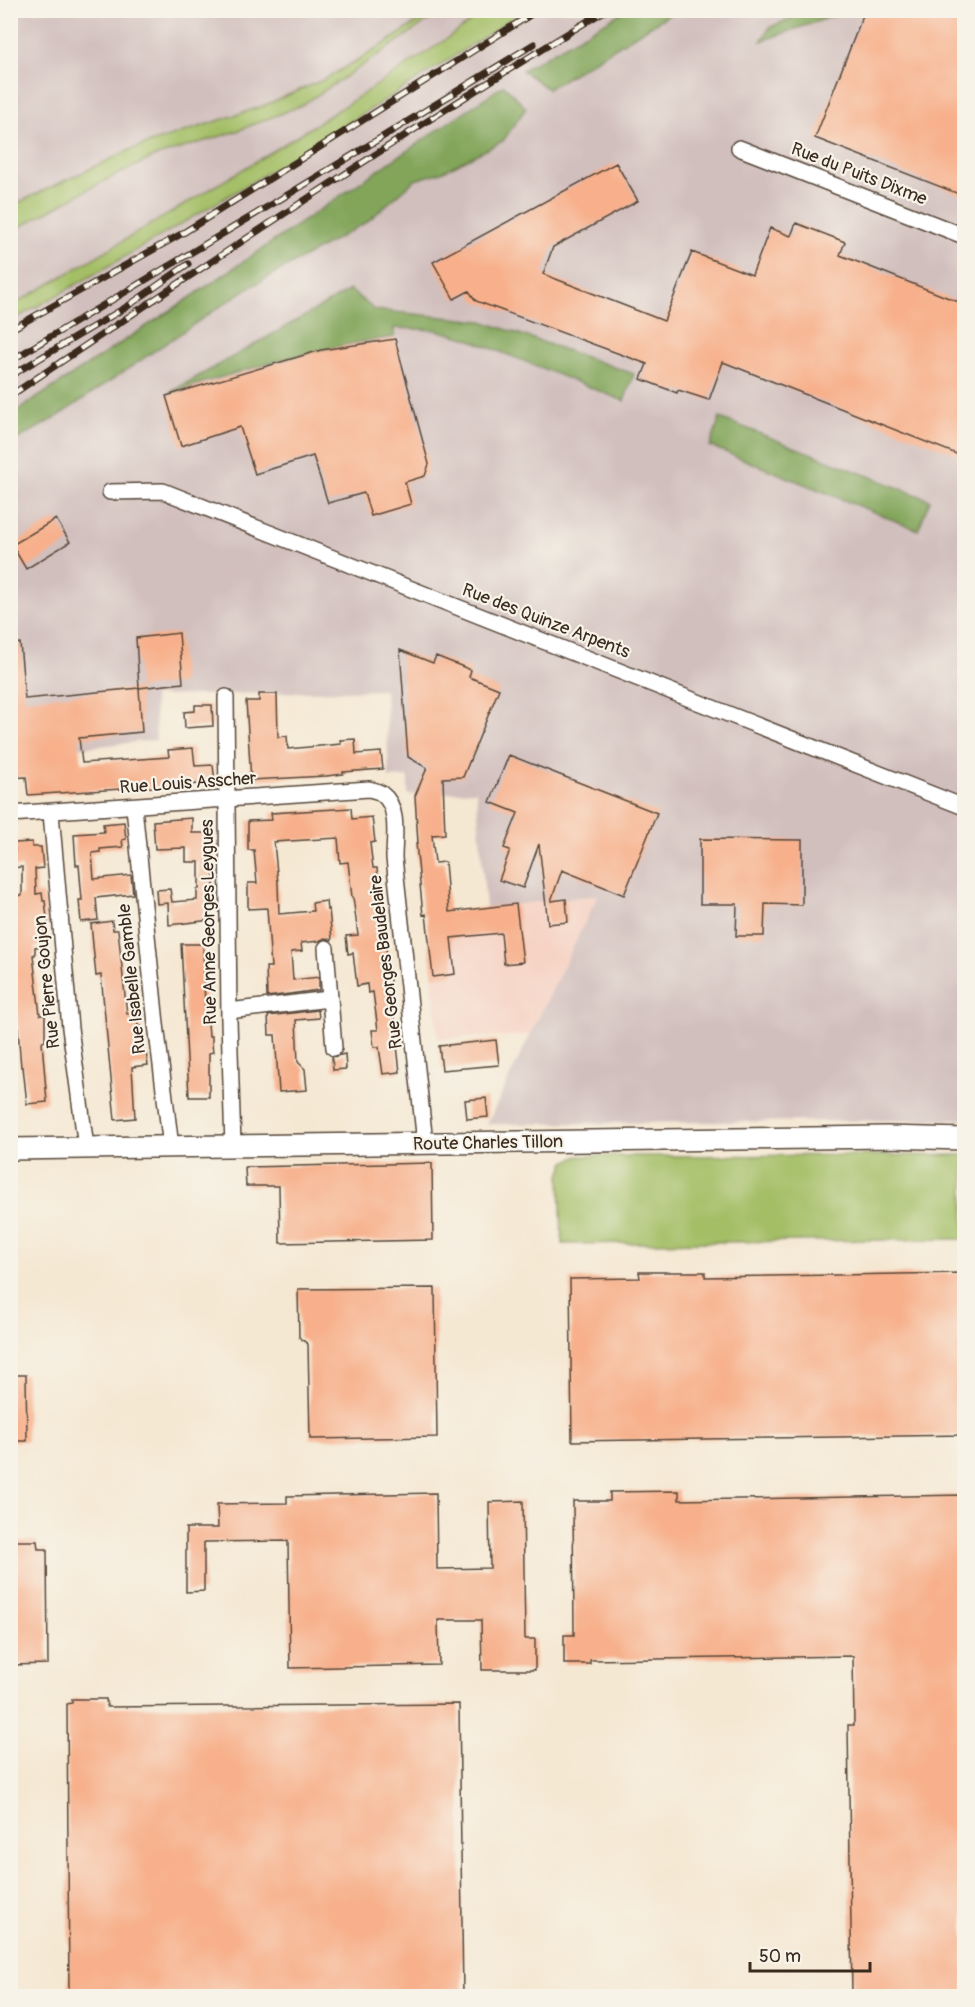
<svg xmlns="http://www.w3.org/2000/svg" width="975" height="2007" font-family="Pangolin,sans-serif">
<rect width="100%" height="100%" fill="#f7f3e8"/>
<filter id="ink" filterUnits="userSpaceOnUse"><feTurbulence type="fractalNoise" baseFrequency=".0167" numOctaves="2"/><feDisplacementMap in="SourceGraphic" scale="12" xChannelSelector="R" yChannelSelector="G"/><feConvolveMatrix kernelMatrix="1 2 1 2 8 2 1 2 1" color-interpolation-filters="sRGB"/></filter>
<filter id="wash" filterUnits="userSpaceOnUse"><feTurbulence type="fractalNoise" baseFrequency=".008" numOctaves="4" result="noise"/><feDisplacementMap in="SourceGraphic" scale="24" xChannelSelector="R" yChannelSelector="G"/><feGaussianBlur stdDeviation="1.35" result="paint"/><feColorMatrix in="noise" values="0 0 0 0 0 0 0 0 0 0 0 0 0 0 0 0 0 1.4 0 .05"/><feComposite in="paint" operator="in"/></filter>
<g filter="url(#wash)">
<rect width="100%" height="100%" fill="#f5e8d3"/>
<path fill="#f6d2c3" d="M 598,895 L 530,1035 L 438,1039 L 426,914 Z"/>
<path fill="#d1bfbd" d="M 11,11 L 964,11 L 964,1120 L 487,1124 L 598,895 L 486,908 L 476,791 L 408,795 L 408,777 L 389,778 L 385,690 L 154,696 L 156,740 L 11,755 Z"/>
<path fill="#a3be65" stroke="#6f7442" stroke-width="1.5" d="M 434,11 L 442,11 L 350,74 L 302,105 L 237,131 L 154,157 L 96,185 L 11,232 L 11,206 L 132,149 L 263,106 L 325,79 L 378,48 Z
M 486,11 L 522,11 C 468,49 411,83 355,119 C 242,189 127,257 11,321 L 11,306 C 124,241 237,175 346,105 C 394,74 441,44 486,11 Z
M 964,1155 L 964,1239 L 562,1244 L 560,1175 L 565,1162 L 578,1156 Z"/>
<path fill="#82a55a" stroke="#5e683c" stroke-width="1.5" d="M 798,10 L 848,10 L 848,11 L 761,41 L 770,27 L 790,19 Z
M 624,11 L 675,11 L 548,89 L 522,70 Z
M 504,85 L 526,108 L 503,141 L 442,172 L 415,180 L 367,222 L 245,290 L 55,418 L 11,443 L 11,415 L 191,297 Z
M 350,290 L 375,310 L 482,321 L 634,374 L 624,401 L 466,338 L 436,330 L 394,328 L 394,337 C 317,346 243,371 169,393 Z
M 720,418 L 930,500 L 918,530 L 710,446 Z"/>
<g id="blocks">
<path fill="#f7b08b" d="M 865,10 L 964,10 L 964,196 L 815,138 Z
M 616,163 L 638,201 L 553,247 L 543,274 L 664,321 L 692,252 L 752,275 L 770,228 L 791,236 L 796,223 L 845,242 L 840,255 L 964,304 L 964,457 L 723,362 L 709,400 L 678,390 L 677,393 L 641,379 L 647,364 L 476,301 L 469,291 L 454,299 L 433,262 Z
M 395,339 L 429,464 L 425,476 L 405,482 L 411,504 L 371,516 L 364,493 L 328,503 L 313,456 L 255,474 L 240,427 L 181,446 L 166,396 L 321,350 Z
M 56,519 L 70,542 L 26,569 L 12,545 Z
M 179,633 L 183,683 L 139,688 L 142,732 L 79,738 L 82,763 L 169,757 L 168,750 L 193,748 L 195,766 L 213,765 L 215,783 L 28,795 L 26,777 L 10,778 L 10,644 L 20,643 L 25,699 L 139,688 L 136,638 Z
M 400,650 L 433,663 L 436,656 L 471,670 L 469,677 L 499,689 L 463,777 L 443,778 L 445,834 L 432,835 L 435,863 L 445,862 L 449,912 L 516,904 L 523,962 L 504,964 L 501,933 L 451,938 L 455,974 L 433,977 L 426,914 L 423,915 L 416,843 L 418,843 L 415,796 L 427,768 L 408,757 Z
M 259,694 L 277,694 L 278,737 L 287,736 L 288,749 L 341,744 L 340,740 L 355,739 L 356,754 L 381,752 L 383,769 L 343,772 L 343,774 L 326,776 L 251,780 L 246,701 L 259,701 Z
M 195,705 L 212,705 L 213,726 L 185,728 L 184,712 L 195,711 Z
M 509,755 L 657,813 L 624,895 L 562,870 L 551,901 L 566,899 L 568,922 L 548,924 L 539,844 L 523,888 L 499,880 L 510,850 L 504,848 L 518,813 L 490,802 Z
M 351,808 L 352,819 L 372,817 L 375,842 L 370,843 L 373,868 L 377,868 L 400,1072 L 383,1074 L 379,1047 L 374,1047 L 372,1030 L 378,1030 L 373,992 L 368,993 L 367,984 L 357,986 L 353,953 L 348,954 L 346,936 L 358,935 L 353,897 L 352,897 L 348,862 L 340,863 L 338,838 L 274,842 L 278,883 L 279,914 L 313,911 L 312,903 L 326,901 L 327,910 L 329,909 L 332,940 L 325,938 L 319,941 L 301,943 L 302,951 L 291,952 L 293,980 L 319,977 L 319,990 L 267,997 L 266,967 L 271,967 L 267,908 L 248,909 L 248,883 L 257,883 L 254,850 L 248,850 L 248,821 L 272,820 L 271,813 Z
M 192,818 L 192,833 L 214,833 L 214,910 L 211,910 L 211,920 L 169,925 L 168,903 L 157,904 L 156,890 L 170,889 L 172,902 L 197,900 L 197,889 L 199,889 L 199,862 L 186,862 L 186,848 L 155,849 L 153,821 Z
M 124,822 L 126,839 L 122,840 L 123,847 L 100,849 L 100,852 L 92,853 L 94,879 L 131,875 L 133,894 L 96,898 L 98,920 L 81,922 L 79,900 L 82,900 L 79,865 L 76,865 L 74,834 L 104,832 L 103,824 Z
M 700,839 L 802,840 L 802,905 L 765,904 L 764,936 L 736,936 L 737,904 L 700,904 Z
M 32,842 L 32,847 L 41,847 L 43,868 L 35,869 L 36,894 L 42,893 L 43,901 L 45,901 L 48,926 L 43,927 L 45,946 L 35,947 L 35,955 L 33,955 L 40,1015 L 45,1015 L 45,1041 L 42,1042 L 47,1102 L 27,1104 L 23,1067 L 21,1067 L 16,1005 L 10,1005 L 10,897 L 22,895 L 22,867 L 10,868 L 10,852 L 15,851 L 14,843 Z
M 112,921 L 113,930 L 118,930 L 127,1014 L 137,1013 L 138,1027 L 141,1026 L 143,1053 L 146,1053 L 148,1065 L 132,1067 L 135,1118 L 115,1120 L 101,975 L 96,976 L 91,924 Z
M 181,944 L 203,944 L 205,1009 L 207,1008 L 209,1036 L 212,1036 L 212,1044 L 213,1052 L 209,1053 L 209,1097 L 189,1097 Z
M 318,1010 L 319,1018 L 296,1020 L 298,1062 L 305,1069 L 307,1090 L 279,1092 L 275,1035 L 269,1035 L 268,1016 Z
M 496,1040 L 499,1065 L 442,1070 L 439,1046 Z
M 345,1054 L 346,1069 L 333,1070 L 332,1057 Z
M 486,1098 L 488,1117 L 467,1119 L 465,1100 Z
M 432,1163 L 433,1240 L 280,1243 L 279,1186 L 246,1186 L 245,1167 Z
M 639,1272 L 705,1272 L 705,1277 L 964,1273 L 964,1435 L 572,1441 L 570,1279 L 640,1278 Z
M 435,1288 L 437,1437 L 310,1439 L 308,1344 L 299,1337 L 298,1289 Z
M 10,1375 L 26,1375 L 27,1441 L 10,1441 Z
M 679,1491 L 679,1500 L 964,1495 L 964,1996 L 852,1996 L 848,1725 L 854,1725 L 853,1656 L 590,1660 L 590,1664 L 564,1664 L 564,1635 L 574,1635 L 573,1501 L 610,1501 L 610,1492 Z
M 436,1493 L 437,1569 L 490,1568 L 489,1502 L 523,1501 L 525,1639 L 535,1639 L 535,1670 L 482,1670 L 481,1620 L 438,1620 L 439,1665 L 290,1668 L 288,1541 L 204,1542 L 204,1591 L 186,1592 L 186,1528 L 218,1528 L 217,1504 L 287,1503 L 287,1496 Z
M 10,1541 L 37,1541 L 38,1549 L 47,1549 L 48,1664 L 10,1665 Z
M 72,1699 L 106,1699 L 107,1707 L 459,1704 L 463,1996 L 69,1996 L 67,1704 L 72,1703 Z"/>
</g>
</g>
<g filter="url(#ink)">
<use href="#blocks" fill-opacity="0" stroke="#574639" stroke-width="1.5"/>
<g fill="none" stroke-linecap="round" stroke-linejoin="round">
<g stroke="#574639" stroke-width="18">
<path id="minor" d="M 739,148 L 964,236
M 110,492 L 163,491 L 964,807
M 226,697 L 229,1020 L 233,1146
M 134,807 L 156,1024 L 171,1147
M 51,813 L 70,1028 L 86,1147
M 10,814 L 369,789 C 373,790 379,791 382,794 C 400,807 394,839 394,858 L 425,1143
M 326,948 L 334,1048
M 229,1011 L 329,999"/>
</g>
<g stroke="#574639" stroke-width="24">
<path id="secondary" d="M 10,1149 L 887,1137 L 964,1139"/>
</g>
<use href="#minor" stroke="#fff" stroke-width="15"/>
<use href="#secondary" stroke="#fff" stroke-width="21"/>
<g stroke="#3b2a1e" stroke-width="7">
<path id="rail" d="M 10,330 L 183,233 L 538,10
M 10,361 L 294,191 L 534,44
M 10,376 L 128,306 L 188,264
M 10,396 C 207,264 403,133 606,10"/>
</g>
<use href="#rail" stroke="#f7f3e8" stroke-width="4.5" stroke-dasharray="14" stroke-linecap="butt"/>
</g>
</g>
<g text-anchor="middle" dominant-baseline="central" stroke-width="4.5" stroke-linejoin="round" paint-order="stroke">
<g font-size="18" fill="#3b2a1e" stroke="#f7f3e8">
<text transform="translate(859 174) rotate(21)">Rue du Puits Dixme</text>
<text transform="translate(546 621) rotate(21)">Rue des Quinze Arpents</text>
<text transform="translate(188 783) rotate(-4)">Rue Louis Asscher</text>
<text transform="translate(209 922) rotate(-91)">Rue Anne Georges Leygues</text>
<text transform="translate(386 962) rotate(-97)">Rue Georges Baudelaire</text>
<text transform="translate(132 979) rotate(-96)">Rue Isabelle Gamble</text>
<text transform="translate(47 982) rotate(-96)">Rue Pierre Goujon</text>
<text transform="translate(488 1143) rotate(-1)">Route Charles Tillon</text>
</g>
</g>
<rect width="975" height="2007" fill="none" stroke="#f7f3e8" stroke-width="36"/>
<path d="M750 1962v9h120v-9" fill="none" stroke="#3b2a1e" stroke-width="3"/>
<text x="759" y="1962" font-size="18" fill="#3b2a1e" stroke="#f7f3e8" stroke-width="4.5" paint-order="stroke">50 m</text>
</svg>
